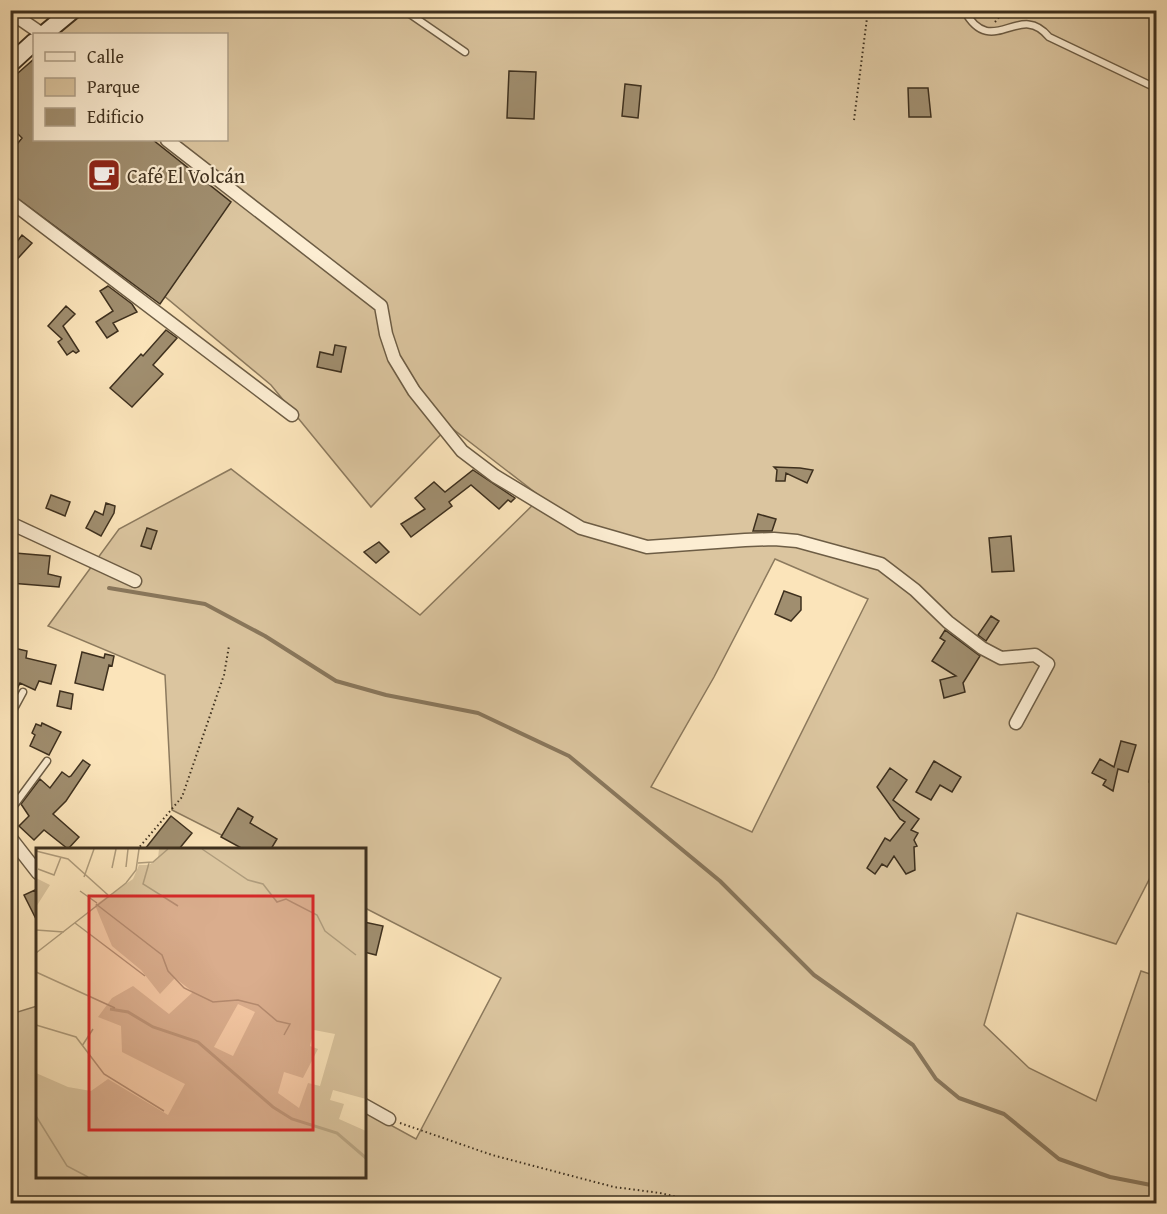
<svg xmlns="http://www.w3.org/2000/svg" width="1167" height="1214" font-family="'Gentium Book Plus',serif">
<rect width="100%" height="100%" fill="#fbe4ba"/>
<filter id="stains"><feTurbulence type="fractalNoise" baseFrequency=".00333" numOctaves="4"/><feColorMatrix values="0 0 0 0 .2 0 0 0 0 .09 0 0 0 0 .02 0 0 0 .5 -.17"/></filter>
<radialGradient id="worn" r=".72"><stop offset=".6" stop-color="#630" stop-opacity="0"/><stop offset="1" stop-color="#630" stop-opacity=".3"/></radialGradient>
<path fill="#dbc59f" stroke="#8c7a5e" stroke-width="1.5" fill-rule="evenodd" d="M 73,10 L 1156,11 L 1156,754 L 1149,782 L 1156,784 L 1156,866 L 1116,944 L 1017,913 L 984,1025 L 1029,1068 L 1096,1101 L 1141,971 L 1156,976 L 1156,1203 L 11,1204 L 11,1014 L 37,1006 L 38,1176 L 364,1176 L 365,1111 L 416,1139 L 501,978 L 365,908 L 364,850 L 249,849 L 172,810 L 165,675 L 48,626 L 119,529 L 231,469 L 420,615 L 541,497 L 449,426 L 371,507 L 271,385 L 121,260 L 79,140 L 226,140 L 226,34 L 43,34 ZM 775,559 L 868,599 L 752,832 L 651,787 L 714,677 Z"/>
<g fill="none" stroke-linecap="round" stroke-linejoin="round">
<path stroke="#89775c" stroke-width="4" d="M 109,588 L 205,604 L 265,636 L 336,681 L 386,695 L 478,713 L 569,756 L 720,881 L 814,975 L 913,1045 L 936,1079 L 959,1098 L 1004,1114 L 1059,1159 L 1110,1177 L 1156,1186"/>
</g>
<path fill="#a08e6f" stroke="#3e301e" stroke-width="1.5" d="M 34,59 L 34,140 L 153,140 L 231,202 L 160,304 L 10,193 L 10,153 L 22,138 L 10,126 L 10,80 Z
M 509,71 L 536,72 L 534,119 L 507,118 Z
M 625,84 L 641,86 L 638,118 L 622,116 Z
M 908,88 L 928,88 L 931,117 L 909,117 Z
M 22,235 L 32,243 L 10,267 L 10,251 Z
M 108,286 L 132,304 L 137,312 L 113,323 L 118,331 L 107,338 L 96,322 L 113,311 L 100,291 Z
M 66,306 L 75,314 L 63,326 L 79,351 L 76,353 L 73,351 L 67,355 L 58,342 L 62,339 L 48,326 Z
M 166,330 L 177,338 L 153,365 L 163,374 L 132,407 L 110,388 L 141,354 L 143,356 Z
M 335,345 L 346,347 L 341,372 L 317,367 L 320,352 L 333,355 Z
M 774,467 L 800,468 L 813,470 L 807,483 L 786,473 L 785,481 L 776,481 L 777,470 Z
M 473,470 L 515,498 L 511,502 L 508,500 L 499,509 L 471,485 L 449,502 L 452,506 L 411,537 L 401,524 L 425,509 L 415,498 L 434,482 L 445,492 Z
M 51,495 L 70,502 L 65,516 L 46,508 Z
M 106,503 L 115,506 L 114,513 L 101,536 L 86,528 L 95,511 L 103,515 Z
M 758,514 L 776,519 L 772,531 L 753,531 Z
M 147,528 L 157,531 L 151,549 L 141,546 Z
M 1011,536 L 1014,571 L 992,572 L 989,538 Z
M 379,542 L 389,552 L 376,563 L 364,552 Z
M 15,553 L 50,556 L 48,574 L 61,577 L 59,587 L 10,583 L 10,568 L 14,568 Z
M 784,591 L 801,597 L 801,610 L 791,621 L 775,614 Z
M 991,616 L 999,621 L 986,641 L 978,635 Z
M 945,630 L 980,656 L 963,683 L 965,692 L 944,698 L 940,680 L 956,676 L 932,661 L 945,641 L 940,638 Z
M 14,648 L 27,651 L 26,658 L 56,665 L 51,684 L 39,681 L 35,690 L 20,683 L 10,704 L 10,663 Z
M 82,652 L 104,658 L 105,654 L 114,656 L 112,666 L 109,665 L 103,690 L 75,683 Z
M 60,691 L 73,694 L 71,709 L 57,706 Z
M 42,723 L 61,732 L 49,755 L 30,746 L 35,735 L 32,733 L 36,724 L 41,726 Z
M 1121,741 L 1136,745 L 1128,772 L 1118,769 L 1113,791 L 1103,785 L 1106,780 L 1092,773 L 1100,759 L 1114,767 Z
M 83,760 L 90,765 L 66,801 L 53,814 L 79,837 L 68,849 L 44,830 L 34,840 L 19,826 L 29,816 L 21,804 L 40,779 L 50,788 L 62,772 L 69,777 L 71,776 Z
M 934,761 L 961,777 L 952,792 L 940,785 L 931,800 L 916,792 Z
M 890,768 L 907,780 L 893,800 L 919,819 L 911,830 L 918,833 L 914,840 L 917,846 L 914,847 L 915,870 L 906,874 L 894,856 L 887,867 L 882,864 L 875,874 L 867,868 L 885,838 L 890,841 L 905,822 L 900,819 L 877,787 Z
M 238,808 L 253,817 L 250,823 L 277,839 L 271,849 L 243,849 L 221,837 Z
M 171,816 L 192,833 L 179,849 L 145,849 Z
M 35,890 L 38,895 L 38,923 L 24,895 Z
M 364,922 L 383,926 L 376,955 L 364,952 Z"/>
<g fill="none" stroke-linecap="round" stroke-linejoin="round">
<g stroke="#6d5d45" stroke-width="9">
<path id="lane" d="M 404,10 L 465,52
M 964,10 C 992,61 1019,0 1049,37 L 1156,88
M 10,716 L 23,692
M 10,811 L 47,761"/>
</g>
<g stroke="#6d5d45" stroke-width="15">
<path id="street" d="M 10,12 L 42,34
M 167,140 L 381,306 L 386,334 L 394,358 L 414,391 L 462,451 L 495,476 L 581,528 L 647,547 L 745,540 L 774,539 L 797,541 L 881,564 L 915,590 L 948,622 L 982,648 L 1001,658 L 1035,655 L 1048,664 L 1016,723
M 10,201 L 292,415
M 10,523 L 135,581
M 10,837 L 38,873
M 364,1105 L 389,1119"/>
</g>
<g stroke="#3e301e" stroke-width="20">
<path id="secondary" d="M 44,34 L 73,10
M 10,64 L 34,42"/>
</g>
<path stroke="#3e301e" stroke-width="2" stroke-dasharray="1.5 3" stroke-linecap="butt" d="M 995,22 L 1005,10
M 854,120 L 868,10
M 137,850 L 182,797 L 224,675 L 229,646
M 400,1123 L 492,1155 L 614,1187 L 660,1193 L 707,1204"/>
<use href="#lane" stroke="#fcedd2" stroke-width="6"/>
<use href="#street" stroke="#fcedd2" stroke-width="12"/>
<use href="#secondary" stroke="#fcedd2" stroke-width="16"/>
</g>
<defs>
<g id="cafe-square" transform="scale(1.725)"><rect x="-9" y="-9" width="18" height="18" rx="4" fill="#8f2418" stroke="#fcedd2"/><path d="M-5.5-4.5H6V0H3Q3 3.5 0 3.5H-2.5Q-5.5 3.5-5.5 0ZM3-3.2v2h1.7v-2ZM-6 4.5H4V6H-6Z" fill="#fff"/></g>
</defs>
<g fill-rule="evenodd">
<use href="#cafe-square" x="104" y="175"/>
</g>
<g text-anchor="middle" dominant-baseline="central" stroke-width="4.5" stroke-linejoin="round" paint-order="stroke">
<g font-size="20" fill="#3e301e" stroke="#fcedd2" text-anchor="start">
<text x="127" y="175">Café El Volcán</text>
</g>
</g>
<g transform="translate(36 848)">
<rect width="330" height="330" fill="#fbe4ba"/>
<path d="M 123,1 L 330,1 L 330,251 L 297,242 L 294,252 L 308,256 L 303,271 L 330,283 L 330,329 L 0,329 L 0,225 L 32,239 L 55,243 L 72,231 L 132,267 L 149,236 L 86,204 L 85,178 L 62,169 L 76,150 L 97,138 L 133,166 L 157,144 L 139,130 L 124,146 L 105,122 L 76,98 L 59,57 L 97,31 L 103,17 L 113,17 L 122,10 ZM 202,156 L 219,164 L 197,208 L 178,199 ZM 278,182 L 299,186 L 284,238 L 272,235 L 263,260 L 242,245 L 248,224 L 267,230 L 282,201 L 274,198 ZM 0,30 L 14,37 L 0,59 Z" fill="#dbc59f" fill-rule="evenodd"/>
<path fill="none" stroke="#bba785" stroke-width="3" d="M 74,161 L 92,164 L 117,179 L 162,194 L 237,259 L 256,271 L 301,285 L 330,310"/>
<path fill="none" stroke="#af9c7c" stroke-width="1.5" d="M 166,1 L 212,32 L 227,36 L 241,54 L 250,51 L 281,67 L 289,83 L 320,107M 0,3 L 32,11 L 72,47M 102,15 L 117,14 L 132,1M 113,15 L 107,36 L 142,58M 90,19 L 92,1M 76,20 L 80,1M 2,21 L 18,27 L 25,9M 48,29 L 58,1M 44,43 L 61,55M 60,56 L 126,107 L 132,123 L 148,140 L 177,154 L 202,152 L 222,157 L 241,173 L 254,176 L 248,187M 39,75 L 109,128M 0,82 L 28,84M 0,105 L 90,35 L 100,22 L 103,1M 0,124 L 79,160M 0,177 L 40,189 L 68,226 L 128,263M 46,198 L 57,181M 0,268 L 31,318 L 52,329"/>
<path fill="#d62828" fill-opacity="0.15" stroke="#d62828" stroke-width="3" d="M 53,48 L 277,48 L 277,282 L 53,282 Z"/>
<rect width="330" height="330" fill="none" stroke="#3e301e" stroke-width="3"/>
</g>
<rect width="1167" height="1214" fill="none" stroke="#fbe4ba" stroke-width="36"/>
<rect x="12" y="12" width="1143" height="1190" fill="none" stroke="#3e301e" stroke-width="3"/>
<rect x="18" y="18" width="1131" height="1178" fill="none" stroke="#3e301e" stroke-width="1.5"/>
<rect x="33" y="33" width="195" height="108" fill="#fcedd2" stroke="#b0a18a" stroke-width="1.5"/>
<rect x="45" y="52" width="30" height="9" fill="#fcedd2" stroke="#b0a18a" stroke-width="1.5"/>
<text x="87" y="63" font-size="18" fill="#3e301e">Calle</text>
<rect x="45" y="78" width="30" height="18" fill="#dbc59f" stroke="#b0a18a" stroke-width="1.5"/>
<text x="87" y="93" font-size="18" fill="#3e301e">Parque</text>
<rect x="45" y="108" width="30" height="18" fill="#a08e6f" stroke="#b0a18a" stroke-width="1.5"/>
<text x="87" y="123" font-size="18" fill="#3e301e">Edificio</text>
<rect width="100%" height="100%" filter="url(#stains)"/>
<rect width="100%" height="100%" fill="url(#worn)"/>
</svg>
